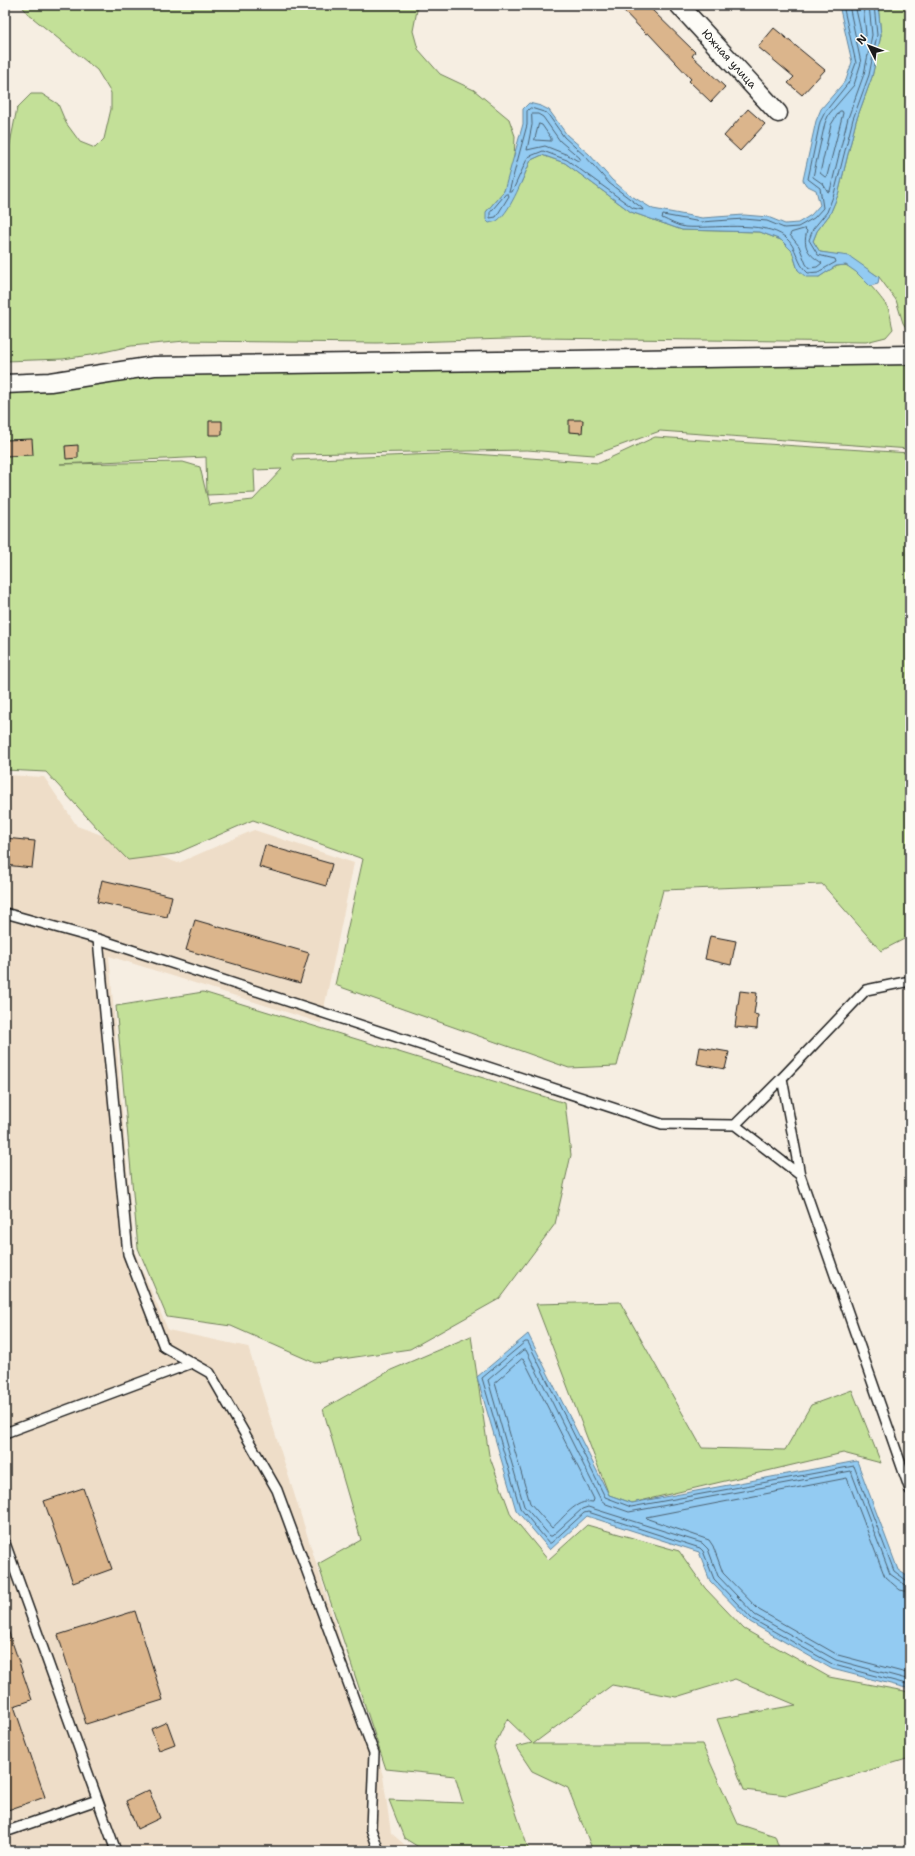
<svg xmlns="http://www.w3.org/2000/svg" width="915" height="1856" font-family="'Shantell Sans',sans-serif">
<rect width="100%" height="100%" fill="#f6eee2"/>
<filter id="ink" filterUnits="userSpaceOnUse"><feTurbulence type="fractalNoise" baseFrequency=".025" numOctaves="2"/><feDisplacementMap in="SourceGraphic" scale="8" xChannelSelector="R" yChannelSelector="G"/><feConvolveMatrix kernelMatrix="1 2 1 2 8 2 1 2 1" color-interpolation-filters="sRGB"/></filter>
<g filter="url(#ink)">
<path fill="#eeddc8" d="M 5,775 L 44,777 L 77,826 L 178,863 L 254,830 L 354,863 L 321,1023 L 109,956 L 134,1251 L 168,1330 L 248,1347 L 383,1776 L 391,1833 L 412,1851 L 5,1851 Z"/>
<path fill="#c3e098" stroke="#707e5a" fill-rule="evenodd" d="M 21,5 L 418,5 L 413,31 L 418,49 L 440,74 L 474,90 L 509,119 L 515,136 L 514,161 L 504,191 L 486,212 L 521,183 L 531,160 L 542,155 L 565,163 L 631,212 L 682,230 L 760,232 L 781,240 L 792,251 L 798,270 L 819,277 C 827,272 835,265 844,265 C 856,266 882,298 888,308 C 891,314 891,323 893,329 L 886,337 L 866,342 L 539,338 L 377,343 L 185,341 L 131,346 L 90,355 L 63,359 L 5,361 L 5,169 L 17,108 L 31,94 L 42,94 L 58,104 L 66,123 L 80,142 L 95,148 L 104,139 L 111,109 L 111,93 L 97,70 L 28,14 Z
M 878,5 L 910,5 L 910,329 L 907,329 L 903,323 L 896,300 L 879,277 L 849,257 L 820,252 L 813,241 L 817,231 L 830,214 L 838,195 L 856,121 L 872,77 L 881,35 Z
M 910,355 L 910,449 L 660,431 L 594,455 L 527,450 L 293,454 L 293,460 L 460,453 L 599,463 L 655,437 L 910,453 L 910,936 L 881,951 L 822,884 L 663,890 L 617,1066 L 569,1068 L 335,985 L 363,859 L 253,820 L 175,854 L 128,860 L 97,828 L 46,772 L 5,770 L 5,384 L 154,366 ZM 206,457 L 207,495 L 255,493 L 254,470 L 282,469 L 253,500 L 209,505 L 200,467 L 183,462 L 60,464 Z
M 203,992 L 565,1103 L 571,1155 L 555,1224 L 499,1299 L 410,1349 L 315,1363 L 231,1326 L 167,1317 L 138,1248 L 116,1006 Z
M 620,1302 L 702,1448 L 785,1450 L 811,1405 L 852,1390 L 881,1463 L 843,1453 L 632,1503 L 609,1495 L 536,1304 Z
M 471,1336 L 489,1455 L 511,1515 L 548,1560 L 587,1525 L 679,1551 L 705,1588 L 744,1629 L 829,1677 L 910,1692 L 910,1758 L 787,1795 L 744,1790 L 717,1719 L 796,1705 L 735,1679 L 676,1697 L 612,1685 L 533,1744 L 702,1744 L 738,1824 L 775,1836 L 780,1851 L 593,1851 L 568,1788 L 532,1771 L 516,1747 L 532,1743 L 507,1719 L 494,1747 L 529,1851 L 425,1851 L 404,1838 L 389,1800 L 463,1803 L 455,1776 L 386,1769 L 318,1564 L 361,1540 L 323,1409 L 391,1370 Z"/>
<path fill="#93cbf2" stroke="#63859c" d="M 839,5 L 878,5 L 881,35 L 872,77 L 856,121 L 838,195 L 830,214 L 817,231 L 813,241 L 820,252 L 849,256 L 879,277 L 878,284 L 870,286 L 856,272 L 846,265 L 836,266 L 819,277 L 806,277 L 798,270 L 792,251 L 781,240 L 760,232 L 682,230 L 631,212 L 565,163 L 542,155 L 531,160 C 524,175 511,211 498,220 C 496,222 492,222 489,223 L 486,220 L 486,212 L 504,191 L 523,124 L 523,109 L 529,103 L 541,106 L 549,110 L 567,135 L 589,154 L 612,180 L 630,195 L 653,209 L 702,218 L 744,215 L 768,217 L 785,224 L 798,223 L 811,215 L 820,205 L 816,190 L 806,185 L 803,180 L 816,121 L 821,109 L 846,80 L 852,62 Z
M 528,1334 L 609,1495 L 632,1503 L 857,1461 L 898,1570 L 910,1578 L 910,1689 L 832,1669 L 750,1622 L 710,1581 L 699,1552 L 587,1516 L 550,1550 L 516,1510 L 477,1377 Z"/>
<g fill="none" stroke-linecap="round" stroke-linejoin="round">
<path stroke="#4c6272" stroke-width="1" d="M 843,5 L 856,63 L 849,82 L 825,112 L 820,122 L 808,179 L 820,188 L 823,208 L 814,218 L 798,227 L 784,228 L 767,221 L 744,219 L 701,222 L 663,215 L 662,218 C 669,221 677,226 685,227 C 711,229 764,220 785,237 C 798,248 796,263 808,273 L 818,272 L 836,262 L 835,259 L 818,255 L 809,240 L 813,229 L 827,212 L 834,194 L 853,119 L 869,75 L 877,35 L 874,5
M 849,5 L 861,63 L 854,85 L 829,114 L 825,123 L 813,177 L 823,184 L 828,192 L 830,191 L 848,118 L 864,74 L 872,35 L 869,5
M 855,5 L 862,36 L 864,38 L 866,34 L 863,5
M 531,108 L 547,113 L 564,137 L 586,157 L 609,183 L 642,208 L 643,210 L 633,208 L 567,160 L 543,151 L 528,157 L 512,192 L 509,192 L 527,125 L 527,111 Z
M 840,111 L 842,111 L 843,113 L 827,176 L 825,177 L 820,173 L 831,125 Z
M 532,114 L 538,114 L 543,117 L 560,141 L 580,158 L 580,161 L 578,161 L 568,155 L 545,146 L 527,150 L 532,125 Z
M 539,124 L 542,125 L 551,138 L 551,141 L 535,140 Z
M 506,194 L 508,194 L 509,196 L 496,217 L 490,218 L 490,213 Z
M 805,229 L 807,231 C 802,247 809,255 822,263 L 817,267 L 809,268 L 806,264 L 799,246 L 790,235 L 791,233 Z
M 522,1359 L 524,1360 L 594,1499 L 593,1502 C 575,1499 564,1518 552,1528 L 530,1503 L 495,1383 Z
M 910,1581 L 906,1580 L 894,1571 L 854,1466 L 631,1507 L 605,1497 L 528,1342 L 525,1342 L 482,1378 L 520,1508 L 549,1543 L 551,1543 L 584,1513 L 588,1512 L 700,1548 L 703,1551 L 714,1579 L 752,1619 L 834,1665 L 910,1685
M 910,1586 L 904,1584 L 890,1574 L 851,1471 L 629,1512 L 606,1504 L 601,1500 L 526,1350 L 523,1350 L 488,1380 L 524,1506 L 550,1536 L 552,1536 L 582,1509 L 588,1507 L 702,1543 L 708,1549 L 718,1576 L 755,1615 L 836,1660 L 910,1680
M 910,1592 L 900,1590 L 885,1577 L 847,1478 L 646,1517 L 648,1519 L 709,1540 L 713,1546 L 723,1573 L 759,1610 L 838,1655 L 910,1674"/>
</g>
<path fill="#dbb58c" stroke="#1c1c1c" d="M 618,5 L 647,5 L 695,52 L 692,56 L 725,87 L 711,102 L 689,81 L 691,79 L 648,33 L 646,34 Z
M 774,28 L 825,70 L 802,95 L 788,83 L 794,77 L 758,47 Z
M 748,109 L 765,124 L 740,151 L 724,136 Z
M 569,420 L 583,420 L 582,433 L 569,432 Z
M 209,421 L 222,421 L 222,435 L 209,435 Z
M 32,439 L 33,455 L 5,456 L 5,440 Z
M 78,445 L 78,458 L 66,459 L 65,446 Z
M 5,838 L 35,841 L 32,868 L 5,865 Z
M 265,845 L 332,864 L 326,886 L 259,867 Z
M 102,880 L 172,896 L 167,917 L 97,902 Z
M 195,920 L 309,953 L 300,983 L 186,950 Z
M 710,936 L 736,941 L 731,965 L 705,959 Z
M 740,991 L 757,993 L 754,1014 L 758,1015 L 757,1029 L 735,1027 Z
M 700,1047 L 729,1052 L 725,1069 L 697,1064 Z
M 83,1488 L 112,1569 L 73,1583 L 44,1501 Z
M 135,1611 L 163,1700 L 86,1724 L 58,1635 Z
M 5,1627 L 7,1627 L 32,1700 L 14,1706 L 45,1797 L 5,1811 Z
M 167,1722 L 175,1744 L 159,1750 L 151,1729 Z
M 149,1790 L 160,1818 L 137,1829 L 126,1801 Z"/>
<g fill="none" stroke-linecap="round" stroke-linejoin="round">
<g stroke="#1c1c1c" stroke-width="12">
<path id="lane" d="M 5,913 L 98,939
M 782,1078 L 866,990 L 910,981
M 735,1125 L 782,1078 L 800,1175
M 5,1433 L 192,1363
M 5,1543 L 116,1851
M 5,1832 L 97,1800
M 379,1851 L 371,1829 L 374,1753 L 277,1490 L 210,1373 L 164,1347 L 128,1254 L 98,939 L 662,1124 L 735,1125 L 800,1175 L 910,1490"/>
</g>
<g stroke="#1c1c1c" stroke-width="21">
<path id="street" d="M 679,5 L 778,113
M 5,384 L 50,382 L 154,366 L 910,355"/>
</g>
<use href="#lane" stroke="#fdfcf7" stroke-width="9"/>
<use href="#street" stroke="#fdfcf7" stroke-width="18"/>
</g>
</g>
<g text-anchor="middle" dominant-baseline="central" stroke-width="3" stroke-linejoin="round" paint-order="stroke">
<g font-size="11" fill="#1c1c1c" stroke="#fdfcf7">
<text transform="translate(729 59) rotate(48)">Южная улица</text>
</g>
</g>
<rect width="915" height="1856" fill="none" stroke="#fdfcf7" stroke-width="20"/>
<rect x="10" y="10" width="895" height="1836" fill="none" stroke="#1c1c1c" stroke-width="1.5" filter="url(#ink)"/>
<g transform="translate(869 46) rotate(312)" stroke="#fdfcf7" stroke-width="3" paint-order="stroke">
<path d="M0-3L7 15L0 10L-7 15Z" fill="#1c1c1c"/>
<text y="-6" font-size="11" font-weight="bold" text-anchor="middle" fill="#1c1c1c">N</text>
</g>
</svg>
